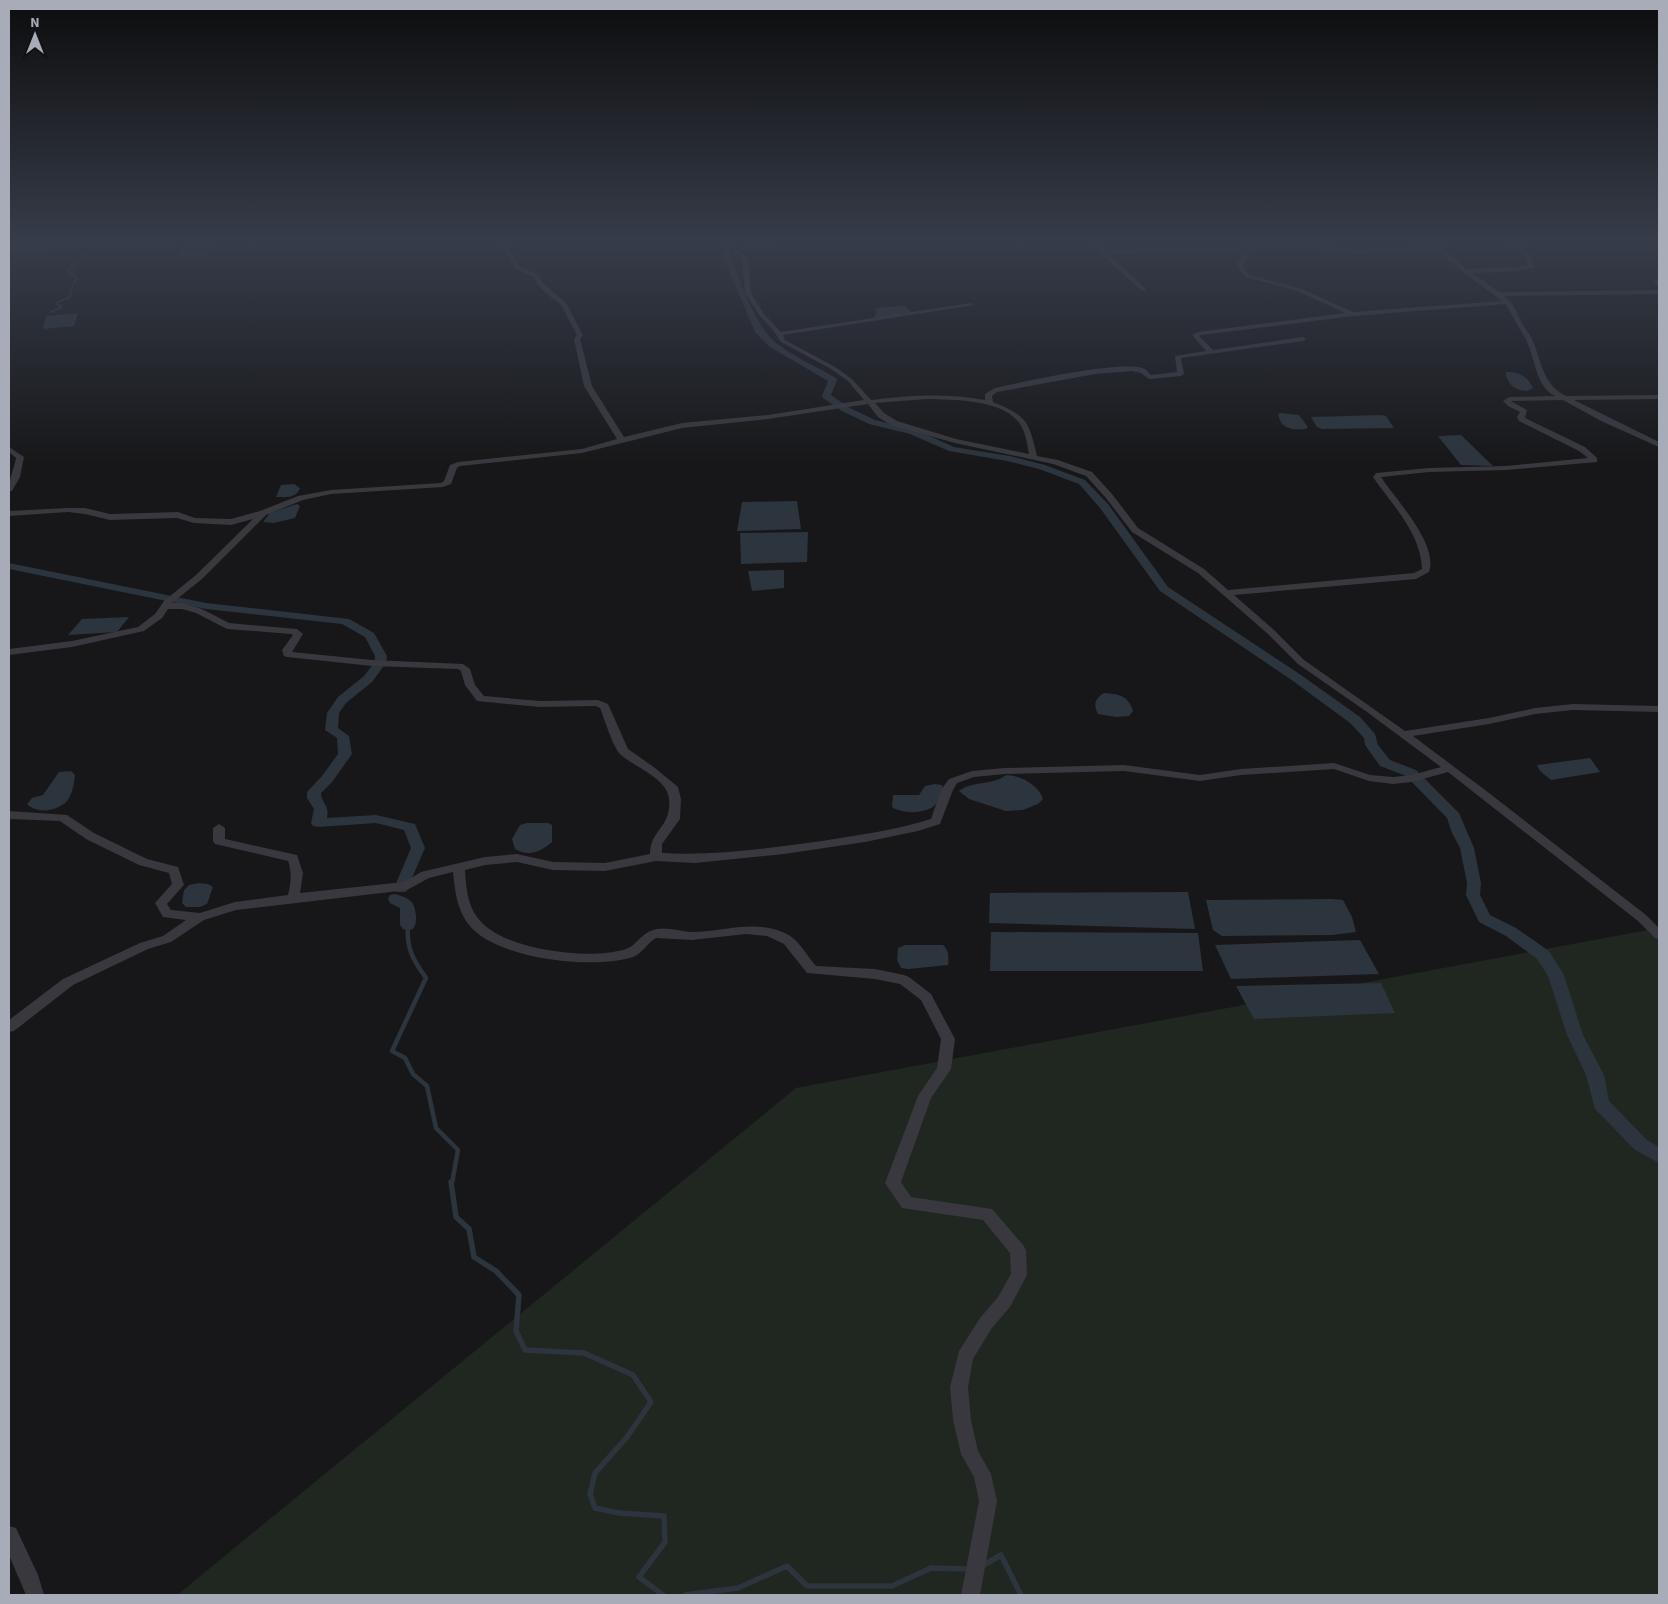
<svg xmlns="http://www.w3.org/2000/svg" width="1668" height="1604" font-family="'Source Sans 3',sans-serif">
<rect width="100%" height="100%" fill="#171719"/>
<path fill="#1f2720" d="M 1659,928 L 1659,1595 L 177,1595 L 796,1088 Z"/>
<path fill="#2c343d" d="M 214,242 L 207,255 L 179,256 L 188,243 Z
M 905,305 L 912,313 L 874,318 L 877,311 L 872,309 Z
M 78,313 L 74,326 L 43,329 L 46,316 Z
M 1506,372 C 1519,372 1528,376 1533,388 L 1527,391 C 1516,391 1506,384 1506,372 Z
M 1281,413 L 1299,415 L 1308,427 L 1306,429 C 1293,430 1281,430 1278,414 Z
M 1381,415 L 1386,416 L 1394,428 L 1322,429 L 1317,427 L 1311,417 Z
M 1461,435 L 1493,466 L 1461,465 L 1438,436 Z
M 294,484 L 300,488 C 296,499 285,497 276,497 L 281,485 Z
M 797,501 L 801,529 L 737,531 L 742,502 Z
M 297,504 L 300,506 L 295,518 L 274,523 L 263,522 L 270,513 Z
M 808,532 L 807,562 L 741,564 L 740,533 Z
M 784,570 L 784,588 L 752,591 L 748,571 Z
M 129,617 L 117,632 L 68,635 L 82,619 Z
M 1104,693 C 1119,694 1129,696 1133,711 L 1129,716 L 1116,717 L 1098,714 C 1093,705 1095,698 1104,693 Z
M 1590,758 L 1600,772 L 1551,780 L 1540,771 L 1537,765 Z
M 71,771 L 75,775 C 74,783 73,791 69,798 C 62,811 37,815 27,804 L 32,798 L 43,795 L 59,772 Z
M 1006,775 C 1020,775 1039,785 1043,799 L 1038,804 L 1023,810 L 1006,811 L 969,799 L 959,791 C 973,780 993,786 1006,775 Z
M 935,784 L 942,785 L 943,788 C 941,793 938,803 934,806 C 924,814 902,814 892,807 L 893,795 L 919,795 L 925,786 Z
M 527,823 L 548,823 L 552,825 L 552,842 C 541,852 528,857 515,849 L 512,839 L 520,825 Z
M 199,883 L 208,884 L 213,887 L 207,904 L 200,907 L 186,907 L 182,903 L 184,890 L 189,885 Z
M 1188,892 L 1195,929 L 989,923 L 990,893 Z
M 1332,899 L 1343,900 L 1352,917 L 1356,932 L 1333,935 L 1222,936 L 1213,930 L 1206,900 Z
M 991,932 L 1198,933 L 1203,971 L 990,971 Z
M 1360,940 L 1379,974 L 1231,979 L 1215,945 Z
M 905,945 L 943,945 C 949,950 949,958 948,965 L 909,969 L 901,968 L 897,960 L 898,948 Z
M 1381,983 L 1395,1013 L 1254,1019 L 1236,986 Z"/>
<g fill="none" stroke-linecap="round" stroke-linejoin="round">
<path stroke="#2c343d" stroke-width="2" d="M 51,312 L 62,307 L 56,303 L 70,297 L 71,289 L 77,278 L 68,271 L 85,258 L 91,247 L 87,246"/>
<path stroke="#2c343d" stroke-width="4.5" d="M 408,925 C 406,948 413,960 426,978 L 392,1051 L 405,1058 L 413,1074 L 427,1086 L 436,1128 L 458,1150 L 452,1183"/>
<path stroke="#2c343d" stroke-width="5.5" d="M 451,1182 L 456,1217 L 469,1229 L 474,1257 L 496,1271 L 519,1295 L 516,1331 L 525,1350 L 584,1353 L 633,1375 L 651,1402 L 627,1437 L 595,1473 L 590,1494 L 595,1508 L 619,1513 L 664,1516 L 665,1542 L 639,1577 L 663,1595
M 982,1566 L 1001,1555 L 1021,1595
M 685,1595 L 738,1588 L 787,1566 L 807,1586 L 892,1586 L 931,1568 L 970,1569"/>
<path fill="#2c343d" fill-rule="evenodd" d="M 724,239 L 746,239 L 729,242 L 728,244 C 735,270 755,327 776,343 C 794,357 817,367 836,378 L 837,380 L 831,395 L 848,407 L 875,420 L 916,430 L 954,447 L 1010,456 L 1045,465 L 1085,480 L 1108,504 L 1168,587 L 1301,675 L 1360,717 L 1375,734 L 1378,745 L 1390,760 L 1416,770 L 1459,813 L 1474,848 L 1481,883 L 1480,895 L 1490,915 L 1516,928 L 1549,951 L 1564,975 L 1583,1035 L 1604,1075 L 1609,1101 L 1647,1140 L 1659,1147 L 1659,1163 L 1635,1150 L 1595,1109 L 1586,1075 L 1567,1035 L 1548,976 L 1537,959 L 1506,936 L 1479,922 L 1466,895 L 1467,883 L 1460,848 L 1452,833 L 1447,818 L 1406,776 L 1380,766 L 1365,745 L 1364,738 L 1350,723 L 1293,681 L 1160,591 L 1100,508 L 1079,484 L 1039,469 L 1007,461 L 949,451 L 910,434 L 869,424 L 842,411 L 823,398 L 822,396 L 828,381 L 770,347 L 755,332 L 725,261 L 722,244 Z
M 60,246 L 62,247 L 62,249 L 9,254 L 9,250 Z
M 9,563 L 206,603 L 349,619 L 374,633 L 387,656 L 386,663 L 372,682 L 346,703 L 339,713 L 338,728 L 349,736 L 352,754 L 332,782 L 321,793 C 321,803 330,805 327,818 L 376,815 L 415,824 L 425,848 L 406,892 L 396,892 L 394,888 L 411,848 L 404,830 L 376,823 L 318,827 L 313,826 L 311,823 L 314,809 L 307,798 L 307,792 L 322,776 L 338,754 L 337,738 L 325,730 L 327,713 L 338,697 L 364,676 L 374,663 L 375,656 L 365,637 L 342,624 L 206,609 L 9,569 Z
M 395,894 C 409,898 415,901 416,916 C 416,922 416,924 413,929 L 408,930 L 403,929 L 400,925 L 400,908 L 390,903 L 388,899 L 390,895 Z"/>
<path fill="#38383e" fill-rule="evenodd" d="M 493,239 L 500,239 L 505,242 L 519,266 L 538,275 L 543,283 L 566,303 L 583,335 L 580,339 L 592,386 L 624,437 L 682,423 L 768,415 L 864,400 L 848,381 L 831,369 L 781,342 L 772,329 L 760,316 L 745,293 L 742,259 L 733,251 L 764,241 L 763,239 L 769,239 L 770,242 L 740,252 L 748,258 L 751,293 L 764,314 L 781,332 L 971,303 L 974,305 L 783,335 L 785,340 L 835,367 L 852,379 L 871,400 C 910,395 947,393 985,400 L 985,394 L 995,388 C 1022,382 1124,359 1145,369 C 1146,370 1150,374 1151,375 L 1177,372 L 1175,356 L 1206,351 L 1192,335 L 1198,332 L 1345,313 L 1298,291 L 1246,277 L 1238,269 L 1237,264 L 1242,257 L 1238,252 L 1107,253 L 1147,290 L 1142,291 L 1097,250 L 1090,239 L 1096,239 L 1101,248 L 1106,249 L 1240,248 L 1285,244 L 1357,249 L 1432,247 L 1419,239 C 1437,239 1454,259 1467,269 L 1517,267 L 1529,265 L 1526,258 L 1510,242 L 1511,239 L 1517,239 L 1516,242 L 1531,256 L 1534,267 L 1517,271 L 1472,273 L 1499,292 L 1659,290 L 1659,294 L 1504,296 C 1513,302 1516,311 1521,321 C 1524,328 1530,334 1533,341 C 1542,364 1543,384 1566,396 L 1659,395 L 1659,399 L 1574,400 L 1659,442 L 1659,447 L 1601,421 L 1563,400 L 1511,401 L 1527,410 L 1525,418 L 1585,447 L 1597,458 L 1597,462 L 1506,470 L 1429,472 L 1381,477 C 1395,499 1439,544 1429,572 L 1416,579 L 1234,595 L 1274,630 L 1304,660 L 1405,731 L 1489,718 L 1535,708 L 1573,704 L 1659,706 L 1659,712 L 1573,710 L 1535,714 L 1489,724 L 1413,736 L 1489,793 L 1646,915 L 1659,928 L 1659,939 L 1655,938 L 1638,921 L 1448,772 L 1412,782 L 1393,784 L 1369,781 L 1334,769 L 1241,775 L 1200,781 L 1124,771 L 1004,774 L 974,777 L 957,783 L 953,790 L 940,824 L 918,831 L 865,842 L 784,854 L 695,863 L 656,861 L 605,871 L 553,870 L 517,862 L 485,865 L 465,870 C 466,885 467,904 477,917 C 500,950 586,960 623,950 C 637,947 640,932 657,929 C 669,927 680,931 691,932 C 723,932 754,919 785,933 C 799,939 806,955 816,966 L 875,969 L 904,975 L 909,977 L 931,994 L 955,1039 L 951,1069 L 931,1098 L 901,1182 L 911,1197 L 992,1209 L 1024,1246 L 1026,1251 L 1027,1275 L 1010,1307 L 992,1328 L 973,1359 L 968,1387 L 971,1420 L 978,1451 L 991,1474 L 997,1501 L 980,1595 L 961,1595 L 979,1501 L 974,1477 L 961,1454 L 953,1420 L 950,1387 L 959,1351 L 980,1318 L 998,1297 L 1011,1274 L 1010,1253 L 983,1220 L 902,1208 L 885,1183 L 918,1096 L 937,1068 L 941,1039 L 921,1000 L 900,984 L 875,979 L 807,973 L 784,944 L 767,936 L 746,934 L 692,940 L 656,938 C 647,943 643,953 633,957 C 593,970 497,959 470,926 C 457,911 455,891 453,872 L 429,878 L 407,890 L 236,910 L 204,920 L 171,942 L 148,949 L 73,985 L 14,1031 L 9,1032 L 9,1020 L 63,979 L 140,943 L 163,936 L 186,920 L 163,917 L 155,903 L 172,884 L 169,873 L 139,865 L 86,839 L 60,821 L 9,819 L 9,811 L 67,815 L 94,833 L 147,859 L 178,867 L 184,885 L 167,904 L 171,910 L 200,913 L 235,902 L 288,895 C 291,883 292,872 288,861 L 215,844 L 213,841 L 213,828 L 219,824 L 225,828 L 225,839 L 297,855 L 303,873 L 300,893 L 404,882 L 421,872 L 485,857 L 517,854 L 553,862 L 605,863 L 650,854 C 650,830 672,827 669,799 C 667,777 633,767 620,754 C 613,747 604,718 600,708 L 596,706 L 540,707 L 477,701 L 465,685 L 461,671 L 458,669 L 372,666 L 287,657 L 284,656 L 282,650 L 293,635 L 291,634 L 227,629 L 196,613 L 182,609 L 168,609 L 162,618 L 144,631 L 72,647 L 9,655 L 9,649 L 72,641 L 138,627 L 155,614 L 164,601 L 196,575 L 253,519 L 231,525 L 194,523 L 177,518 L 110,520 L 85,514 L 68,512 L 9,516 L 9,511 L 68,508 L 85,508 L 110,514 L 178,512 L 195,518 L 231,519 L 260,511 L 298,496 L 331,490 L 441,483 L 444,481 L 450,465 L 458,462 L 582,449 L 617,439 L 584,386 L 574,339 L 577,335 L 561,305 L 546,293 L 538,285 L 534,277 L 514,268 L 504,248 ZM 1285,248 L 1357,253 L 1438,251 L 1463,272 L 1502,301 L 1353,312 L 1302,289 L 1250,275 L 1244,269 L 1243,264 L 1248,257 L 1244,251 ZM 1506,304 C 1512,316 1519,327 1525,338 C 1536,357 1534,385 1555,396 L 1509,397 L 1503,401 L 1508,406 L 1520,412 L 1517,417 L 1519,421 L 1579,451 L 1588,458 L 1506,466 L 1429,468 L 1376,473 L 1373,477 C 1392,505 1421,533 1422,569 L 1414,573 L 1228,590 L 1204,569 L 1138,528 L 1112,494 L 1092,472 L 1058,460 L 1037,456 C 1029,421 1027,416 993,402 L 992,396 L 997,392 L 1095,374 L 1132,371 L 1141,373 L 1149,379 L 1181,376 L 1184,374 L 1181,358 L 1303,341 L 1306,339 L 1303,337 L 1213,350 L 1199,336 L 1201,335 L 1353,316 ZM 926,399 C 954,400 1003,399 1020,424 C 1026,433 1027,444 1029,454 L 956,439 L 897,421 L 884,413 L 875,403 ZM 868,404 L 878,417 L 891,425 L 955,443 L 1053,464 L 1086,476 L 1106,498 L 1132,532 L 1198,573 L 1268,634 L 1298,664 L 1367,712 L 1441,767 L 1412,775 L 1393,777 L 1370,775 L 1334,763 L 1241,769 L 1200,775 L 1124,765 L 1004,768 L 972,771 L 949,779 L 941,790 L 931,819 C 896,830 859,835 822,841 C 769,848 715,856 662,853 L 662,844 L 680,819 L 681,799 L 678,787 L 655,768 L 628,749 L 608,704 L 598,700 L 540,701 L 484,696 L 475,685 L 470,669 L 463,664 L 372,660 L 292,652 L 303,634 L 297,629 L 229,623 L 202,609 L 183,603 L 172,603 L 202,579 L 266,515 L 303,500 L 331,494 L 443,487 L 451,484 L 457,468 L 460,466 L 582,453 L 682,428 L 768,419 Z
M 1659,279 L 1659,287 L 1653,282 Z
M 9,447 L 24,457 L 20,477 L 12,491 L 9,491 C 8,481 14,469 16,458 L 9,452 Z
M 9,1526 L 16,1528 L 38,1575 L 44,1595 L 26,1595 L 9,1555 Z"/>
<path fill="#46474e" fill-rule="evenodd" d="M 149,239 L 198,239 L 194,241 L 9,251 L 9,247 Z"/>
</g>
<linearGradient id="sky" x2="0" y2="1"><stop stop-color="#0d0d0e"/><stop offset="0.52" stop-color="#363c49"/><stop offset="1" stop-color="#363c49" stop-opacity="0"/></linearGradient>
<rect width="1668" height="464" fill="url(#sky)"/>
<rect width="1668" height="1604" fill="none" stroke="#a8acb9" stroke-width="20"/>
<g transform="translate(35 35)" stroke="#121214" stroke-width="4" paint-order="stroke">
<path d="M0-4L9 19L0 12L-9 19Z" fill="#a8acb9"/>
<text y="-8" font-size="14" font-weight="bold" text-anchor="middle" fill="#a8acb9">N</text>
</g>
</svg>
